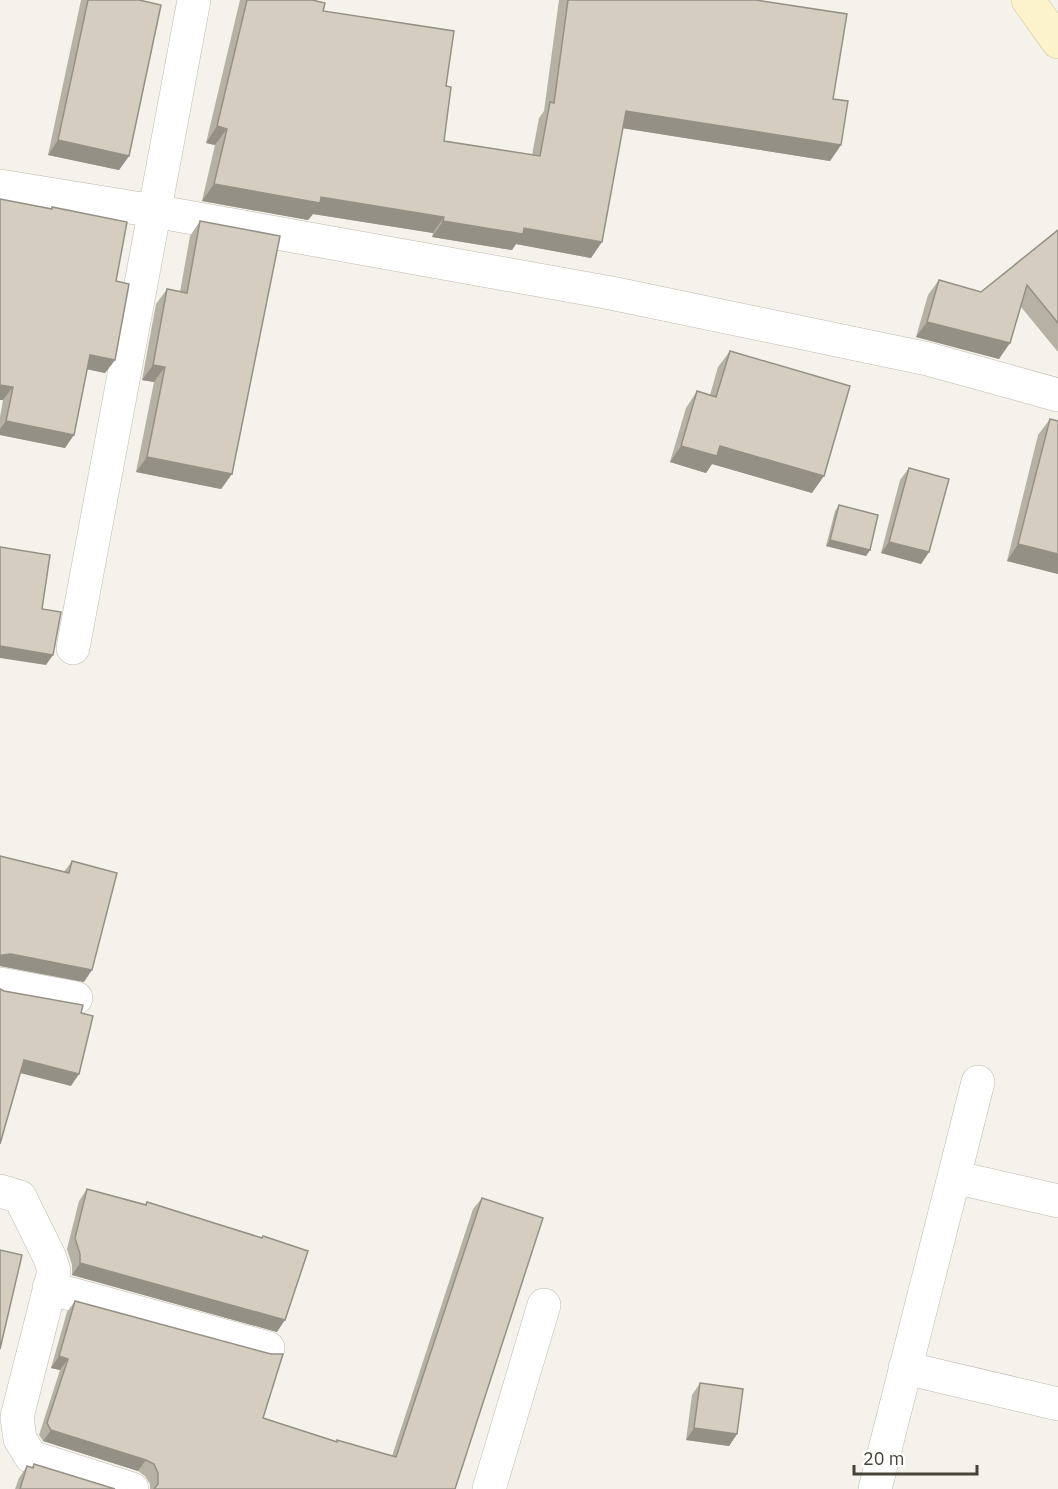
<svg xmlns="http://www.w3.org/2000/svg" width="1058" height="1489" font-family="'IBM Plex Sans',sans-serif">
<rect width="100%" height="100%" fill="#f4f2ea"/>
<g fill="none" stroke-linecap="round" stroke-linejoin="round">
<g stroke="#bfbaad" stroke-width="34">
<path id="street" d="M 0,186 L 154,211 L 611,293 L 928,359 L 1058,395
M 73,648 L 194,0
M 0,984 L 76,998
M 954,1177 L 1058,1201
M 0,1191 L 20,1197 L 50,1258 L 54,1271 L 17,1417 L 20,1439 L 31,1457 L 132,1489
M 49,1288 L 268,1348
M 905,1368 L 1058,1404
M 489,1489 L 544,1305
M 875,1489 L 978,1082"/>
</g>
<g stroke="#d1c79c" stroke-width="34">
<path id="secondary" d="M 1028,0 L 1058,42"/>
</g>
<use href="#street" stroke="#fff" stroke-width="33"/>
<use href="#secondary" stroke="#fcf3cc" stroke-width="33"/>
</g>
<path fill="#b7b1a5" d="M 81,0 L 139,0 L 129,156 L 119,170 L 48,155 Z
M 240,0 L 312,0 L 323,11 L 446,86 L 444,141 L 532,155 L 539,118 L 544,111 L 559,0 L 756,0 L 833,99 L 841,145 L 830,161 L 623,128 L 591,258 L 516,244 L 512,250 L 432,237 L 433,233 L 313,214 L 308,220 L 202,201 L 215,145 L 206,143 Z
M 52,207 L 116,281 L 115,360 L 105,373 L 87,369 L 65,448 L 0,435 L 0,417 L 3,400 L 50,209 Z
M 200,221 L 232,474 L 221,489 L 136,472 L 154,382 L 142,380 L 156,304 L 167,289 L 180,292 L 190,236 Z
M 1058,230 L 1058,352 L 1021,307 L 999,359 L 916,337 L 928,295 L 939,280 L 981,292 Z
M 730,351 L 812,493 L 712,464 L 706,473 L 670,462 L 686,408 L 697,391 L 710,395 L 718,367 Z
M 1050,419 L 1058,421 L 1058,574 L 1007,561 L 1038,435 Z
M 909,468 L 929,552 L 921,564 L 881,553 L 900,480 Z
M 839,505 L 870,550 L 866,556 L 826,546 L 835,511 Z
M 0,856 L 64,872 L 72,861 L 84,982 L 0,966 Z
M 87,1189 L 145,1204 L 147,1202 L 262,1238 L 263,1236 L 277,1332 L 72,1275 L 72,1265 L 67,1249 L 79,1201 Z
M 482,1198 L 455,1489 L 150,1489 L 150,1484 L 145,1476 L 138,1471 L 43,1441 L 39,1435 L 60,1370 L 51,1368 L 67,1312 L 75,1301 L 263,1418 L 336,1441 L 337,1440 L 392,1456 L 473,1209 Z
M 700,1383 L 737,1434 L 729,1446 L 686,1440 L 692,1395 Z
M 34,1464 L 115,1489 L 15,1489 L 19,1478 L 27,1466 L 32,1467 Z"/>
<path fill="#959086" d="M 626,111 L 841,145 L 830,161 L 615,127 Z
M 217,126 L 227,129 L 215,145 L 206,143 Z
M 58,140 L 129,156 L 119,170 L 48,155 Z
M 214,184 L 321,197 L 444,217 L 433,233 L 313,214 L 308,220 L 202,201 Z
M 443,221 L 524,228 L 602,242 L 591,258 L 516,244 L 512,250 L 432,237 Z
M 927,322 L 1010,343 L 999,359 L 916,337 Z
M 90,355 L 115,360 L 105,373 L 81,368 Z
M 153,365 L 165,367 L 154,382 L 142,380 Z
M 0,385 L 13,387 L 3,400 L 0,400 Z
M 6,421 L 74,435 L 65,448 L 0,435 L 0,429 Z
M 681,446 L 720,446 L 824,476 L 812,493 L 712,464 L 706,473 L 670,462 Z
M 147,457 L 232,474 L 221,489 L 136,472 Z
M 830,540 L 870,550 L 866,556 L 826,546 Z
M 889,542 L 929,552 L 921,564 L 881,553 Z
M 1018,544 L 1058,554 L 1058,574 L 1007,561 Z
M 0,646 L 53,655 L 46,665 L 0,658 Z
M 11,954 L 92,970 L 84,982 L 0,966 L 0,956 L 2,955 Z
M 24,1060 L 79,1074 L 71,1086 L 16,1072 Z
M 80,1263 L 285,1320 L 277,1332 L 72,1275 Z
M 59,1356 L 68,1359 L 60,1370 L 51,1368 Z
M 694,1428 L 737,1434 L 729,1446 L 686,1440 Z
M 51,1430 L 146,1460 L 138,1471 L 43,1441 Z"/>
<path fill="#d5cec0" stroke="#959086" stroke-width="1.5" d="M 88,0 L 139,0 L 161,5 L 129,156 L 58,140 Z
M 247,0 L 312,0 L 325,3 L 323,11 L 454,31 L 446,86 L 451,87 L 444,141 L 540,156 L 550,102 L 554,103 L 568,0 L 756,0 L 847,14 L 833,99 L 848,101 L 841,145 L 626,111 L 602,242 L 524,228 L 523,234 L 443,221 L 444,217 L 321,197 L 320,203 L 214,184 L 227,129 L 217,126 Z
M 0,199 L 52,209 L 52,207 L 127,222 L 116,281 L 129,284 L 115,360 L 90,355 L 74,435 L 6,421 L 13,387 L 0,385 Z
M 200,221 L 280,236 L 232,474 L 147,457 L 165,367 L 153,365 L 167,289 L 187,293 Z
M 1058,230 L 1058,323 L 1027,285 L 1010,343 L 927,322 L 939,280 L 981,292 Z
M 730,351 L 850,386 L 824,476 L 720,446 L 717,456 L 681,446 L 697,391 L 716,397 Z
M 1050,419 L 1058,421 L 1058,554 L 1018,544 Z
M 909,468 L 949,479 L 929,552 L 889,542 Z
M 839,505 L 878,515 L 870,550 L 830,540 Z
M 0,547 L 50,555 L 42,609 L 61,612 L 53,655 L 0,646 Z
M 0,856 L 69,873 L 72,861 L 117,873 L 92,970 L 11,954 L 2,955 L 0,956 Z
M 0,989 L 4,991 L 83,1005 L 81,1013 L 93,1016 L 79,1074 L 24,1060 L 0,1144 Z
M 87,1189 L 146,1205 L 147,1202 L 262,1238 L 263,1236 L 308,1251 L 285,1320 L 80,1263 L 80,1254 L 75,1238 Z
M 482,1198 L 543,1218 L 455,1489 L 154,1489 L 158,1484 L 158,1473 L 154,1464 L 146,1460 L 51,1430 L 47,1423 L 68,1359 L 59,1356 L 75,1301 L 271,1354 L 283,1354 L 263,1418 L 337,1442 L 337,1440 L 396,1457 Z
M 0,1250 L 22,1255 L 0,1349 Z
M 700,1383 L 743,1389 L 737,1434 L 694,1428 Z
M 34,1464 L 115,1489 L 20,1489 L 27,1466 L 33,1468 Z"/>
<path d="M854 1465v9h123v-9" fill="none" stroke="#484338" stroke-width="3"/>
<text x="863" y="1465" font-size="18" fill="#484338" stroke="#ffffff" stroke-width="4.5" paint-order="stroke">20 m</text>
</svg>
